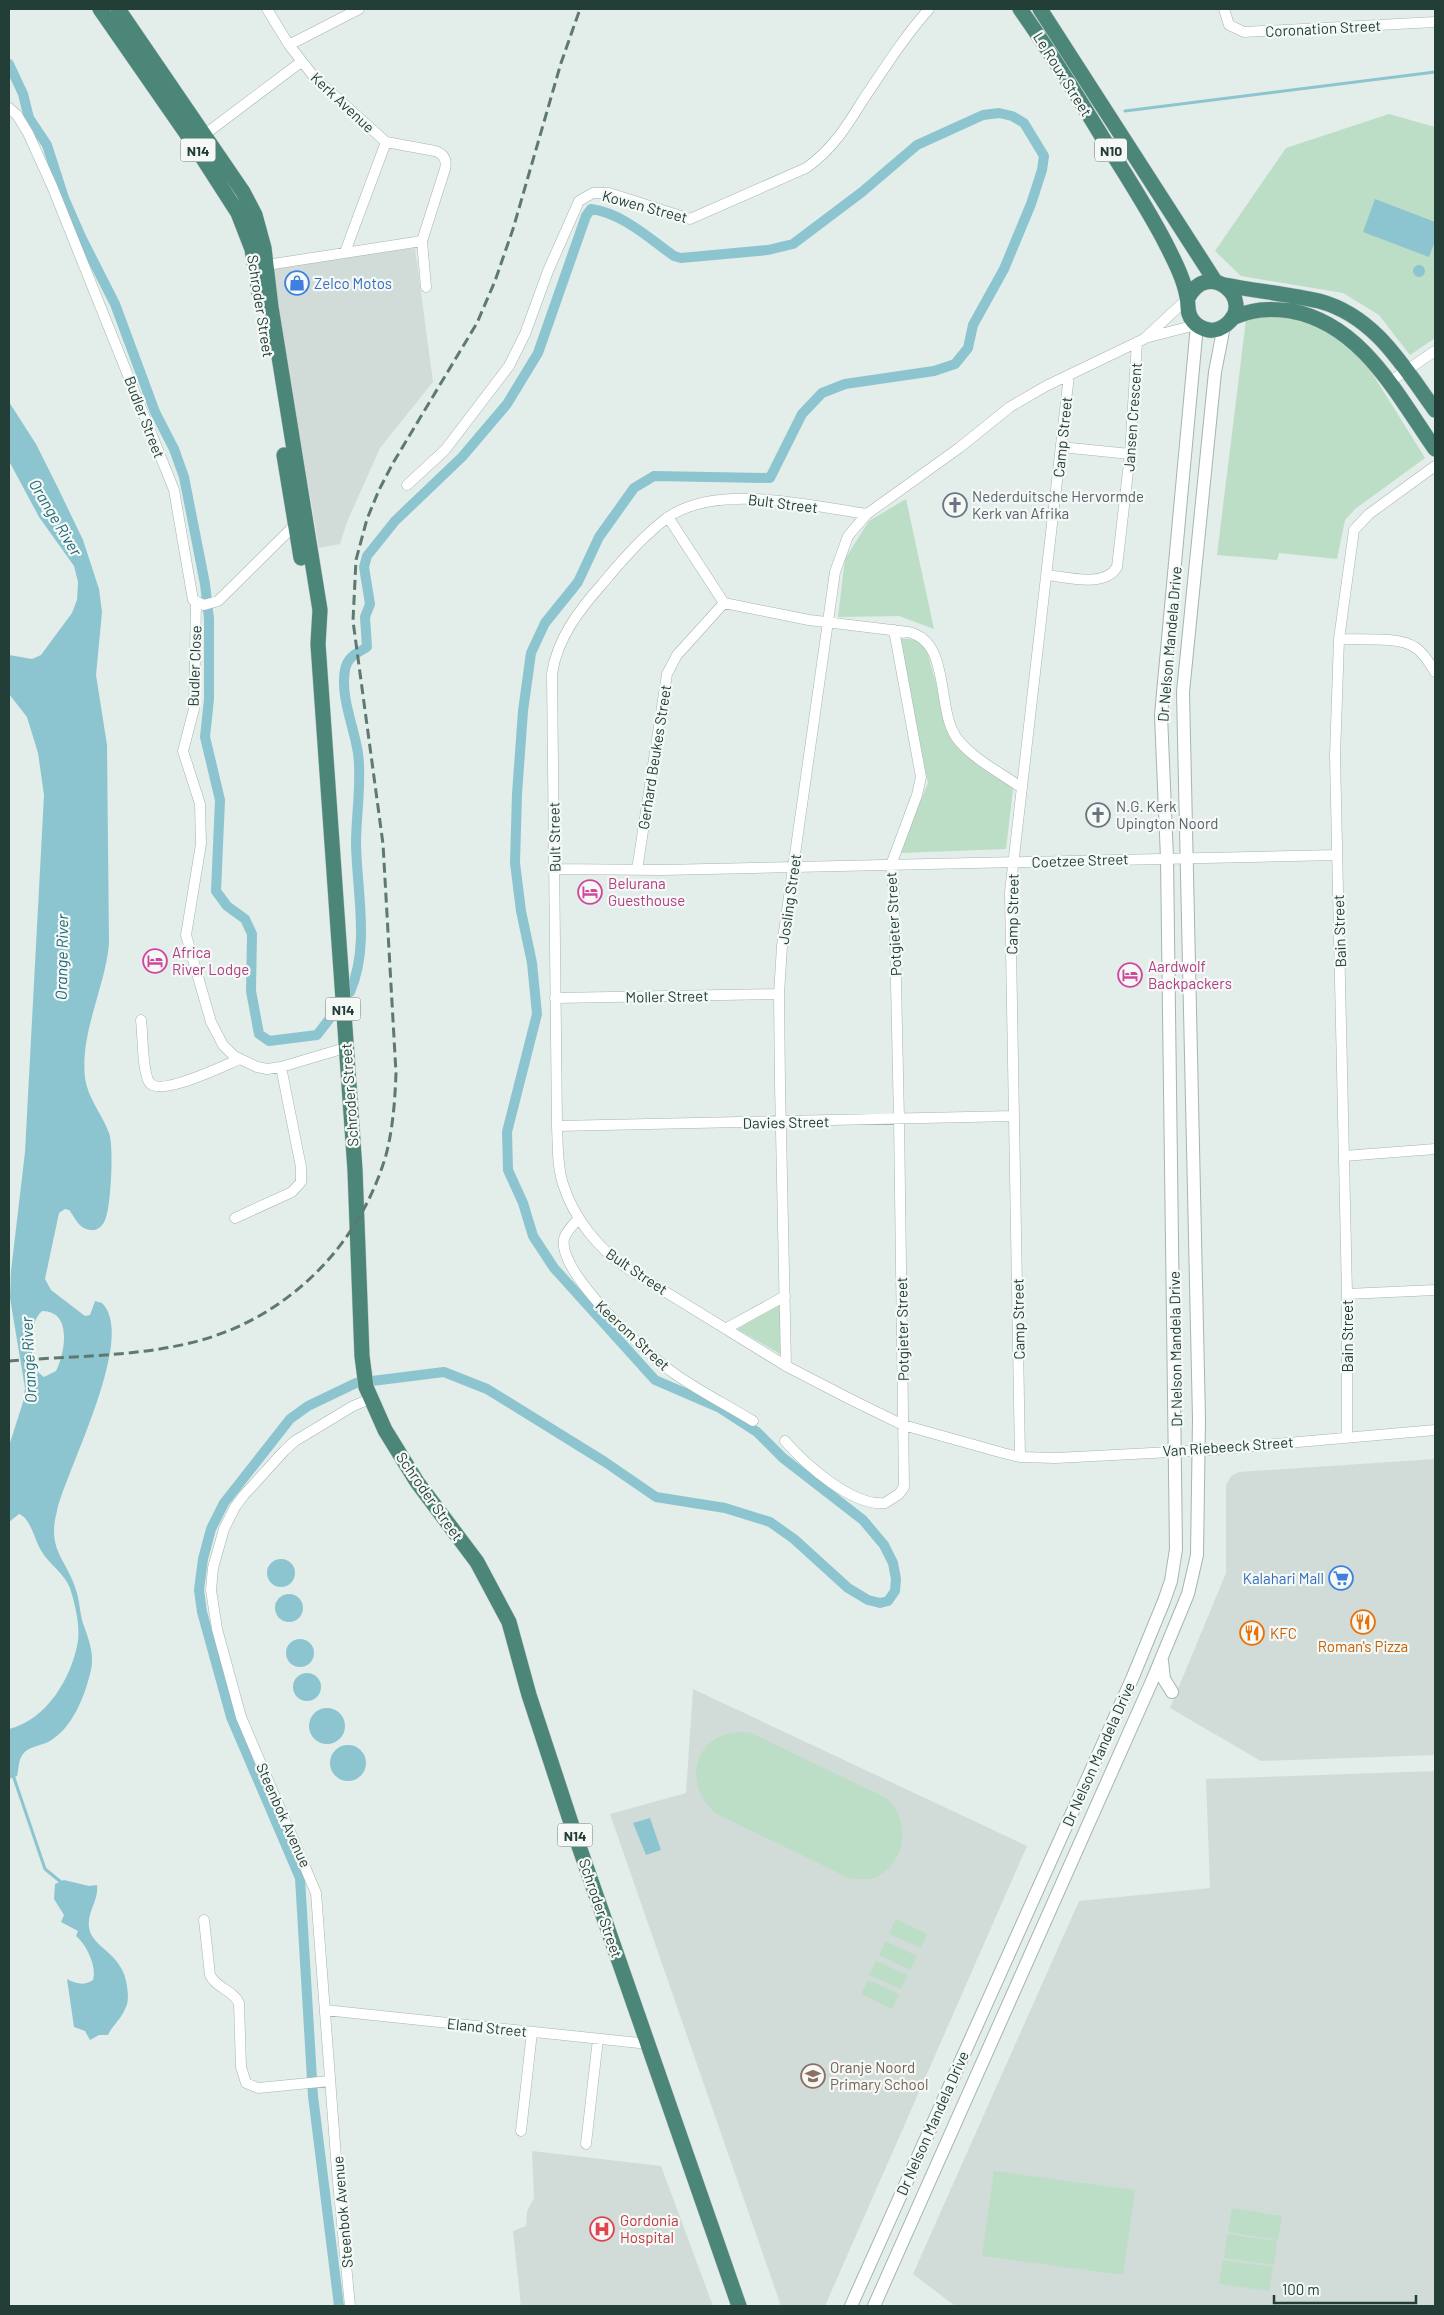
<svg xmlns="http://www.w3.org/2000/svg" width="1444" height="2315" font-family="Barlow,sans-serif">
<rect width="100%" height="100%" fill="#e3ede9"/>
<path fill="#d1dcd8" d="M 415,248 L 433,382 L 380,448 L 347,522 L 340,544 L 319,548 L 271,267 Z
M 1435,1459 L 1435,1755 L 1261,1761 L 1170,1708 L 1226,1573 L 1226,1485 L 1231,1476 L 1239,1472 Z
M 693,1689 L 1027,1846 L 825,2306 L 781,2306 L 610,1814 L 686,1793 Z
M 1435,1771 L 1435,2306 L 955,2306 L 913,2274 L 1079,1901 L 1210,1888 L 1206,1779 Z
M 532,2151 L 661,2166 L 713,2306 L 521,2306 L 513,2231 L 526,2226 L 527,2211 L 534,2198 Z"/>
<path fill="#bcddc6" d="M 1389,114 L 1435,127 L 1435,338 L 1410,355 L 1379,315 L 1343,293 L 1241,276 L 1215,251 L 1286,148 Z
M 1271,313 L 1318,324 L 1362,357 L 1425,458 L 1355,509 L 1345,520 L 1337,559 L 1279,553 L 1277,560 L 1217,555 L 1246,320 Z
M 906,499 L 934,629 L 899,616 L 838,617 L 845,559 L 869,521 Z
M 899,638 L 918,640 L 927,651 L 951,738 L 1013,789 L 1006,849 L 899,853 L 928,783 Z
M 782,1304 L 785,1357 L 737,1329 Z
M 741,1732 L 751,1733 L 886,1798 C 911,1820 907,1862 876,1877 C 868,1881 858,1879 849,1878 L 715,1813 C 693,1793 687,1758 715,1739 C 723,1734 732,1733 741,1732 Z
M 896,1919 L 927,1934 L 921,1948 L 889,1934 Z
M 886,1941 L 917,1956 L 910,1970 L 879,1955 Z
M 876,1961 L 908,1975 L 901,1989 L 869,1975 Z
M 868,1980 L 899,1994 L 892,2009 L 861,1994 Z
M 994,2171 L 1135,2190 L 1123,2275 L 982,2256 Z
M 1232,2208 L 1282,2216 L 1278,2240 L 1228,2232 Z
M 1227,2234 L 1277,2241 L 1274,2265 L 1224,2258 Z
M 1223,2260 L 1273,2267 L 1269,2291 L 1219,2284 Z"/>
<path fill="#8cc5d0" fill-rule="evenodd" d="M 1375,199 L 1435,222 L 1435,241 L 1429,257 L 1363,232 Z
M1413 271a6 6 0 1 1 12 0a6 6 0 1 1-12 0Z
M 9,402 L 36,444 L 58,488 L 83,540 L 99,589 L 102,612 L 96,675 L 107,745 L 109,944 C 105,988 80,1032 85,1078 C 88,1099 102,1114 109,1133 C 114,1145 111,1208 105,1220 C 103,1225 100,1228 95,1230 C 79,1231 77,1220 69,1210 L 65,1209 L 59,1213 L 45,1279 L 51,1290 L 85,1316 L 90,1315 L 95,1301 L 102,1303 C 137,1337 67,1468 57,1511 C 46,1551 68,1560 77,1593 C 80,1604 80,1616 84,1626 C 90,1643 95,1657 90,1674 C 84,1698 72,1728 50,1741 C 41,1746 29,1746 23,1754 C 18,1760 19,1769 17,1776 L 9,1779 L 9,1729 C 47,1720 72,1677 78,1641 C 80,1624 75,1604 70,1588 C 64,1573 50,1565 42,1552 C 35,1542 31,1518 19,1514 L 9,1522 L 9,1446 L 23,1402 L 25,1388 L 10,1298 L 11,1271 L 25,1152 L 44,795 L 38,753 L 27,717 L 9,694 L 9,655 L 32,659 L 41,655 L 72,613 L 77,600 L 78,582 L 74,566 L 39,517 L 9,461 ZM 42,1311 C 73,1311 65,1353 56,1371 L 44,1377 L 33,1368 C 32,1350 28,1324 42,1311 Z
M267 1573a14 14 0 1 1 28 0a14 14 0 1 1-28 0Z
M275 1608a14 14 0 1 1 28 0a14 14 0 1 1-28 0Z
M286 1653a14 14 0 1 1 28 0a14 14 0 1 1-28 0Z
M293 1687a14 14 0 1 1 28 0a14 14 0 1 1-28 0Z
M309 1726a18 18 0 1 1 36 0a18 18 0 1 1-36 0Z
M330 1763a18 18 0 1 1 36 0a18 18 0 1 1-36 0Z
M 650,1818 L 661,1850 L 646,1855 L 633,1823 Z
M 64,1880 L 89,1886 L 97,1885 C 99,1900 87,1912 89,1927 C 91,1948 123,1952 127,1986 C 128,1994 129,2002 125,2009 C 121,2019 112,2026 108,2035 L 99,2035 L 90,2040 L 85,2031 L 74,2027 L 67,1979 C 77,1984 84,1986 93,1980 C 97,1967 87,1945 76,1936 L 78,1931 L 61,1922 L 64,1915 L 54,1899 L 55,1884 Z"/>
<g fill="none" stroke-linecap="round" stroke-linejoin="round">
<path stroke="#8cc5d0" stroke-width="3" d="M 1125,111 L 1435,72
M 13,1775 L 45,1869 L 61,1882"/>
<path stroke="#8cc5d0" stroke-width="10" d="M 9,64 L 23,94 L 29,118 L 47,145 L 64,198 L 81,237 L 115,304 L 155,412 L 174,449 L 184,477 L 205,584 L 209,619 L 209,699 L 205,737 L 220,800 L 216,891 L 227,906 L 245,919 L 252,934 L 251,991 L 259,1034 L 269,1041 L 317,1035 L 331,1017
M 339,2306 L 313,2096 L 300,1878 L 231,1717 L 202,1612 L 199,1590 L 203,1559 L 211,1529 L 224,1503 L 290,1419 L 308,1406 L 356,1383 L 444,1372 L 487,1389 L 605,1462 L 656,1497 L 725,1508 L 770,1522 L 794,1539 L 848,1588 L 868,1600 L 880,1603 L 888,1601 L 895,1591 L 896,1579 L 893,1563 L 884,1545 L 863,1520 L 783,1458 L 757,1432 L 720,1408 L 655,1380 L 554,1268 L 533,1236 L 523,1203 L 508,1170 L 507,1132 L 537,1014 L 532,963 L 521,911 L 515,863 L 517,794 L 523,711 L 531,653 L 545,623 L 578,582 L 599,537 L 634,488 L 654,476 L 770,478 L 802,414 L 822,393 L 845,384 L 934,371 L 955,364 L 968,348 L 973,325 L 1004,269 L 1031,204 L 1042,170 L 1044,156 L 1024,123 L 1012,116 L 999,113 L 983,115 L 917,145 L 862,192 L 793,244 L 768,250 L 681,258 L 674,256 C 649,238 622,213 591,209 L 586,216 L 538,353 L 507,404 L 462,457 L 395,521 L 367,556 L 364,567 L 370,604 L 365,617 L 367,647 C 357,653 347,657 345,670 C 340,696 354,727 358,753 C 362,783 356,814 356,844 C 357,893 370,946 350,992"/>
<g stroke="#a6b5b0" stroke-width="11">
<path id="minor" d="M 267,9 L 289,45 L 315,78 L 386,142 L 345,252
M 1224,9 L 1229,25 L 1244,32 L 1435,22
M 289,45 L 359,9
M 9,108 L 17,115 L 28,133 L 52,186 L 174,490 L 193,600 L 204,605 L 218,601 L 298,522
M 200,138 L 301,62
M 386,142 L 435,151 C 444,154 447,160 445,169 L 422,241 L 426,287
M 260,266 L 422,241
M 1188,298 L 1144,339 L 1046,386 L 1010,407 L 959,448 L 867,514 C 810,506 717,482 667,518 C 644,535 622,560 603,583 C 580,609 557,638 552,674 L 557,1126 C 558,1145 557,1166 563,1184 C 574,1219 599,1250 630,1270 L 786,1366 L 850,1399 L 903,1425 L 1003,1453 L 1020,1457 L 1056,1458 L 1209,1450 L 1435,1430
M 1145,338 L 1196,325
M 1388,383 L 1435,351
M 1061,447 L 1130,454
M 407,485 L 445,450 L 509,366 L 525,334 L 548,271 L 579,201 L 593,193 L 609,193 L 690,219 L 806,168 C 832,150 847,126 863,100 C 884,69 904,37 929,9
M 668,517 L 724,603 L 809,620 L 908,632 C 951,641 936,707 956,737 C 971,758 1001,773 1022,788
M 1047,575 C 1067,577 1105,588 1117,567 L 1130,454 L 1137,342
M 196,603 L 194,709 L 183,751 L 200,804 L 201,844 L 186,935 L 211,1022 L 223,1045 L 234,1056 L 257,1067 L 267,1069 L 281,1067
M 1339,639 C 1359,640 1400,636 1416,648 C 1424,653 1430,664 1435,672
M 554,869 L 662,870 L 1337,855
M 637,870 L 667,674 L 677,655 L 724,603
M 555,998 L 779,994
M 141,1020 C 143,1035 142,1070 149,1082 C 159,1098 225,1065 240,1059
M 557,1126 L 1014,1116
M 1344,1156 L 1435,1149
M 235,1218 L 292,1192 L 301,1182 L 301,1167 L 281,1067 L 345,1048
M 579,1218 C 574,1224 566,1231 564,1239 C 557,1273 648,1355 675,1374 C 699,1391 727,1405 753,1421
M 1347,1294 L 1435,1290
M 727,1328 L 785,1296
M 786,1366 L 780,1084 L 779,994 L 782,946 L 835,572 L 848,536 L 867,514
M 1347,1436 L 1347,1294 L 1335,756 L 1339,639 L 1354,530 L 1369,514 L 1435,466
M 785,1441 C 805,1464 853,1507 885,1503 L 899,1494 L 904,1487 L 899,1119 L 894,892 L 891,865 L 917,795 L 921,777 L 894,630
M 1020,1457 L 1010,892 L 1069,375
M 204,1920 L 210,1975 C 216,1988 233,1990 239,2003 L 241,2067 L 246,2083 L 258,2088 L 330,2081
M 325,2010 L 649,2044
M 521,2131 L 532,2032
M 586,2144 L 598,2039
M 350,2306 L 337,2171 L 316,1893 L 241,1717 L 217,1629 L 211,1590 L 213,1568 L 224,1529 L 235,1507 L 244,1495 L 285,1450 L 295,1441 L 353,1406 L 370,1399"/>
</g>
<g stroke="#a6b5b0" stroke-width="14">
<path id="tertiary" d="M 1162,1661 L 1164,1679 L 1172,1692
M 851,2306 L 1132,1679 L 1164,1601 L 1171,1581 L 1176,1549 L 1167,858 L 1161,715 L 1197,325
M 874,2306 L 1152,1681 L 1188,1594 L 1197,1555 L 1199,1419 L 1183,692 L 1215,372 L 1224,326"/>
</g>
<g stroke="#c1c9c7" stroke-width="16">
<path id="trunk" d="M 100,9 L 193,143 L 238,213 L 252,249 L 260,299
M 118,9 L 243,192 L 255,215 L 264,248 L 271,307 L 320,610 L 318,644 L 355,1170 L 362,1356 L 366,1387 L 385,1430 L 417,1482 L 477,1562 L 509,1622 L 529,1695 L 573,1829 L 739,2306
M 1020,9 C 1048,48 1073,89 1098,130 C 1121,168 1146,205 1166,244 C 1174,260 1184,279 1187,297 C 1189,306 1186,313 1193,321 C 1197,326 1203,329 1209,330 C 1216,331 1222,328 1227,324 C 1256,300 1208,258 1188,298
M 1040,9 L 1215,281
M 1225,285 C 1256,291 1288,294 1319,301 C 1375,316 1403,366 1435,410
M 1232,318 C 1253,309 1268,308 1291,311 C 1362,324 1397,395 1435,449
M 284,455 L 301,558"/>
</g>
<use href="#minor" stroke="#fff" stroke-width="10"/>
<use href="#tertiary" stroke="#fff" stroke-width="12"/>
<use href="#trunk" stroke="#4c8679" stroke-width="15"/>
<path stroke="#5e7972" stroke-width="3" stroke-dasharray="10 5" stroke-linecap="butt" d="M 9,1361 C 68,1356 132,1357 190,1343 C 284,1321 359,1248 386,1155 C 393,1128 395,1100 396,1073 L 383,844 L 353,621 L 356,560 L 367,519 L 379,490 L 393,463 L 477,323 L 495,281 L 513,229 L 561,63 L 580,9"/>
</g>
<defs>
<g id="shop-ring" transform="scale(1.25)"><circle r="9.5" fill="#f4f9f6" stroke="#3f7fe0" stroke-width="1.5"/><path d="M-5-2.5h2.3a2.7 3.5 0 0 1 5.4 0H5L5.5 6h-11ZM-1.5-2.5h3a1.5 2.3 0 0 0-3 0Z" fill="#3f7fe0"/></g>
<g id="church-ring" transform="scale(1.25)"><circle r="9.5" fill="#f4f9f6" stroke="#6b7280" stroke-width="1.5"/><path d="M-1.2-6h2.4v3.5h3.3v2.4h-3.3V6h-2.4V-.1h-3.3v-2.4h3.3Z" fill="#6b7280"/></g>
<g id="hotel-ring" transform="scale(1.25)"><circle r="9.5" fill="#f4f9f6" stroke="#d1479c" stroke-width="1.5"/><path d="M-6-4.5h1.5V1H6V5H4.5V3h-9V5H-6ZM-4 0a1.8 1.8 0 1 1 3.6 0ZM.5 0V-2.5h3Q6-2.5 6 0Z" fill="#d1479c"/></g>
<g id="supermarket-ring" transform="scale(1.25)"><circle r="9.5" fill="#f4f9f6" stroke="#3f7fe0" stroke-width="1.5"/><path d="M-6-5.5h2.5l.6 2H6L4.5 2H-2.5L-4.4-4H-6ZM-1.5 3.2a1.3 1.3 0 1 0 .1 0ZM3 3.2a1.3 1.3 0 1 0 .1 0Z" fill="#3f7fe0"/></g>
<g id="restaurant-ring" transform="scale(1.25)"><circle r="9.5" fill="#f4f9f6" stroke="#e8710a" stroke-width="1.5"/><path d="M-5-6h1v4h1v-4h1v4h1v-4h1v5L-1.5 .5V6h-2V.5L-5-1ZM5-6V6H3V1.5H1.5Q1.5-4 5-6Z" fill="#e8710a"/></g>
<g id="school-ring" transform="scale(1.25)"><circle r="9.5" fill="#f4f9f6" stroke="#8d6e63" stroke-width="1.5"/><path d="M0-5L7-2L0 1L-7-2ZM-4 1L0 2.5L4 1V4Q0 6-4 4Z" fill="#8d6e63"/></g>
<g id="hospital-ring" transform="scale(1.25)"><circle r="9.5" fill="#f4f9f6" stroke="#e0444e" stroke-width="1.5"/><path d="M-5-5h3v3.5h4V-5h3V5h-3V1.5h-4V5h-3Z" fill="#e0444e"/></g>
</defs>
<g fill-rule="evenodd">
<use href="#shop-ring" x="297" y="283"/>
<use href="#church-ring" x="955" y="505"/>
<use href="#church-ring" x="1098" y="815"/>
<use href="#hotel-ring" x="590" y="892"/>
<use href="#hotel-ring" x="155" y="961"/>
<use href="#hotel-ring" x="1130" y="975"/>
<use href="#supermarket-ring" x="1341" y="1578"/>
<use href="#restaurant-ring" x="1363" y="1622"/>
<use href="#restaurant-ring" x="1252" y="1633"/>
<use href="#school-ring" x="813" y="2076"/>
<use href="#hospital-ring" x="602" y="2229"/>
</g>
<g text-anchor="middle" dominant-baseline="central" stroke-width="4.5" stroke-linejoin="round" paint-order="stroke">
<g fill="#f4f9f6" stroke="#627670" stroke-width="1">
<rect x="180.5" y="138.5" width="35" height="23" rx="4"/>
<rect x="1095" y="138.5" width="32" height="23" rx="4"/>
<rect x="325.5" y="997.5" width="35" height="23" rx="4"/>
<rect x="557.5" y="1823.5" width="35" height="23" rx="4"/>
</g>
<g font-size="14" font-weight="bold" fill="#233e37">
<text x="198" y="150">N14</text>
<text x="1111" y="150">N10</text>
<text x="343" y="1009">N14</text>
<text x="575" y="1835">N14</text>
</g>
<g font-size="15" fill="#233e37" stroke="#f4f9f6">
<text transform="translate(1323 28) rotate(-3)">Coronation Street</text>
<text transform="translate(1063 74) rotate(58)">Le Roux Street</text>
<text transform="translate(343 102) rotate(43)">Kerk Avenue</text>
<text transform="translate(645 206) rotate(15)">Kowen Street</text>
<text transform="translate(261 306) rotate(81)">Schroder Street</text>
<text transform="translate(145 417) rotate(69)">Budler Street</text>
<text transform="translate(1132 417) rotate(-86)">Jansen Crescent</text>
<text transform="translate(1062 437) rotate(-84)">Camp Street</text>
<text transform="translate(783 503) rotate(7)">Bult Street</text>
<text transform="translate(1169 644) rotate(-85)">Dr Nelson Mandela Drive</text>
<text transform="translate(194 666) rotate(-88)">Budler Close</text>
<text transform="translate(654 757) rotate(-81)">Gerhard Beukes Street</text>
<text transform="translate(554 837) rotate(-91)">Bult Street</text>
<text transform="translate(1080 860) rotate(-2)">Coetzee Street</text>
<text transform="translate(789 899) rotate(-82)">Josling Street</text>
<text transform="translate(1012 914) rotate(-89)">Camp Street</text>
<text transform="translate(893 924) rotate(-93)">Potgieter Street</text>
<text transform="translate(1339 931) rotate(-92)">Bain Street</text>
<text transform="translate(667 996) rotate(-1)">Moller Street</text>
<text transform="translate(349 1095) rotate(-94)">Schroder Street</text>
<text transform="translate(786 1122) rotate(-1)">Davies Street</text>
<text transform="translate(637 1271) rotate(34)">Bult Street</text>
<text transform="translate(1018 1319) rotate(-91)">Camp Street</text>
<text transform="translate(902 1329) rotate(-91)">Potgieter Street</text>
<text transform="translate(633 1335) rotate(43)">Keerom Street</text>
<text transform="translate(1347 1336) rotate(-90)">Bain Street</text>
<text transform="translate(1175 1349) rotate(-91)">Dr Nelson Mandela Drive</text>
<text transform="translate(1228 1446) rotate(-4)">Van Riebeeck Street</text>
<text transform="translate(430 1496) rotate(55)">Schroder Street</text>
<text transform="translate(1098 1754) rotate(-66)">Dr Nelson Mandela Drive</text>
<text transform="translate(284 1815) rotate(66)">Steenbok Avenue</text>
<text transform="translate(601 1908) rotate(71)">Schroder Street</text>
<text transform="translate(487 2027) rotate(6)">Eland Street</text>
<text transform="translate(932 2123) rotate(-66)">Dr Nelson Mandela Drive</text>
<text transform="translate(342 2212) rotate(-95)">Steenbok Avenue</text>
</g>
<g font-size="15" fill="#366cbe" stroke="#f4f9f6" text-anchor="start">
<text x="314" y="283">Zelco Motos</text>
<text x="1324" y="1578" text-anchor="end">Kalahari Mall</text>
</g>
<g font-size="15" fill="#5b616d" stroke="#f4f9f6" text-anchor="start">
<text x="972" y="496">Nederduitsche Hervormde<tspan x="972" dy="17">Kerk van Afrika</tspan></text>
<text x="1116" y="806">N.G. Kerk<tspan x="1116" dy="17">Upington Noord</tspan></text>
</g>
<g font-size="15" fill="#b23c85" stroke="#f4f9f6" text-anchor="start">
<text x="608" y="883">Belurana<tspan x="608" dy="17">Guesthouse</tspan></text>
<text x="172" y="952">Africa<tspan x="172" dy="17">River Lodge</tspan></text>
<text x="1148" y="966">Aardwolf<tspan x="1148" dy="17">Backpackers</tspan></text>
</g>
<g font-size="15" fill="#c56008" stroke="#f4f9f6" text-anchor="start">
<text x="1270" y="1633">KFC</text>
<text x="1363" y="1646" text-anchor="middle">Roman's Pizza</text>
</g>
<g font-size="15" fill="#785e54" stroke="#f4f9f6" text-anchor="start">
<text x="830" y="2067">Oranje Noord<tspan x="830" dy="17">Primary School</tspan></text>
</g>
<g font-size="15" fill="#be3a42" stroke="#f4f9f6" text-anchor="start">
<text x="620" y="2220">Gordonia<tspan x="620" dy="17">Hospital</tspan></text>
</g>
<g font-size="16" font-style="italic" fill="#1e6879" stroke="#f4f9f6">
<text transform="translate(56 517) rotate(59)">Orange River</text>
<text transform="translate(61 957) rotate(-89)">Orange River</text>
<text transform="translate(28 1360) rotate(-93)">Orange River</text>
</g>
</g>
<rect width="1444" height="2315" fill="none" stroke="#233e37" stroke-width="20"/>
<path d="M1274 2295v8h142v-8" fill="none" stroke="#233e37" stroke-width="2.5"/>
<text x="1282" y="2295" font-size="15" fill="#233e37" stroke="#f4f9f6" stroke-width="4" paint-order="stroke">100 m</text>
</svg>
